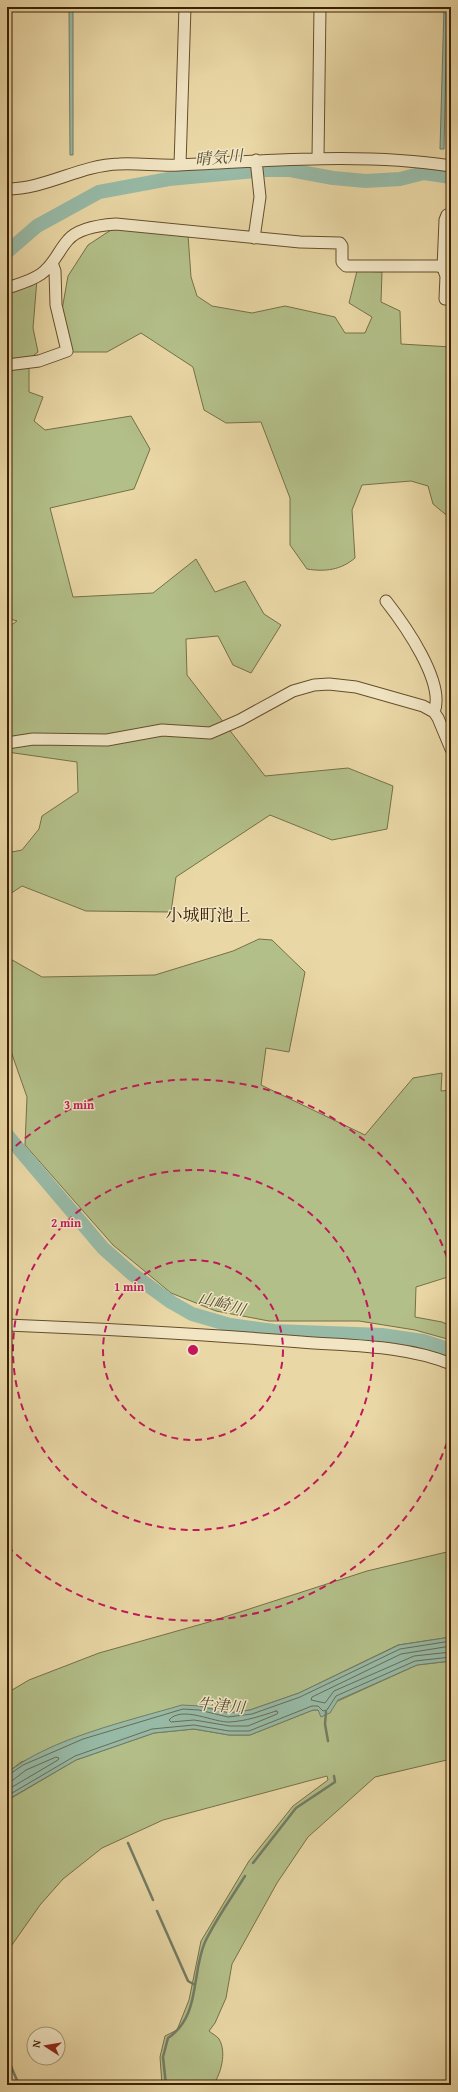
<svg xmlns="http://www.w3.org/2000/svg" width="458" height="2092" font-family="'Gentium Book Plus','Noto Serif JP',serif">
<rect width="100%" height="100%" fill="#e9d7a5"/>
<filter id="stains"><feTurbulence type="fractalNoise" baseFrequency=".005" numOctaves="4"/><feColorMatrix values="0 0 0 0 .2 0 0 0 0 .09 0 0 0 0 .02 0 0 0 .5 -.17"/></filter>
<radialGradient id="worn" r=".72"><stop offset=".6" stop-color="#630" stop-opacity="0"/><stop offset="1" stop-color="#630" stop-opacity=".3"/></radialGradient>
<path fill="#b3bf89" stroke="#767046" d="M 114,228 L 188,235 L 191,277 L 197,296 L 212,306 L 252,313 L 285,306 L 335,317 L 345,333 L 365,333 L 372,317 L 349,303 L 357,271 L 382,272 L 381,302 L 400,311 L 401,344 L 451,347 L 451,519 L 433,504 L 428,486 L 411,481 L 362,485 L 352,510 L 355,558 C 341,570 325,572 307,569 L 290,545 L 290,498 L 261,422 L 226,423 L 204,410 L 193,367 L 141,333 L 107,352 L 71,352 L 62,310 L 68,276 L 88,245 Z
M 37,279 L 33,328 L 38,352 L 29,359 L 29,392 L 43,397 L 34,421 L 45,430 L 131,416 L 150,449 L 134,489 L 50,508 L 73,597 L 153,593 L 196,559 L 215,592 L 245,581 L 264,614 L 281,625 L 251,673 L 233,665 L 218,636 L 186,639 L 187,675 L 265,776 L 348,768 L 393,786 L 387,829 L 332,840 L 270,815 L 176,877 L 171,912 L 86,911 L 22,886 L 7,896 L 7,853 L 22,850 L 39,829 L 42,816 L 78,792 L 77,762 L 7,752 L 7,628 L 17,621 L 7,618 L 7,419 L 11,385 L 7,384 L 7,294 Z
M 259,939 L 272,940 L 305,972 L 289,1052 L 266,1048 L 261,1085 L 365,1135 L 413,1078 L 442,1073 L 441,1091 L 451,1090 L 451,1276 L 416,1287 L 415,1317 L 442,1322 L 451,1326 L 451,1340 L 415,1330 L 359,1321 L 269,1321 L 216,1311 L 171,1293 L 113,1245 L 25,1145 L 27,1097 L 7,1040 L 7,957 L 42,977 L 155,975 L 233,951 Z
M 451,1551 L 451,1637 L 398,1645 L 299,1693 L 250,1710 L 229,1713 L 199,1706 L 21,1762 L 7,1773 L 7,1693 L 29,1680 L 99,1653 L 209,1622 L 367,1571 Z
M 451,1661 L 451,1759 L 375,1777 L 308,1837 L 277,1883 L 232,1964 L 226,1998 L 215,2023 L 209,2031 C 211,2033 217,2036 219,2039 C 227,2052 221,2074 213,2085 L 162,2085 L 160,2057 L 165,2036 L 177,2030 L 189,2000 L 201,1941 L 249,1861 L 293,1806 L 328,1780 L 327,1776 L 163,1820 L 102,1848 L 63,1879 L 40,1905 L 7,1952 L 8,1800 L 76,1760 L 154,1733 L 194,1729 L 229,1735 L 250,1735 L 313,1710 L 318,1710 L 417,1665 Z"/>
<path fill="#97baa7" stroke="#727c65" d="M 69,7 L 73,7 L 73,155 L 70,155 Z
M 444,7 L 447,7 L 444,149 L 440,149 Z
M 451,1637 L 451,1661 L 417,1665 L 338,1700 L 330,1713 L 321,1717 L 318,1710 L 313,1710 L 250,1735 L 229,1735 L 194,1729 L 154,1733 L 76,1760 L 7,1800 L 7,1773 C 51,1738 128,1721 182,1705 L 199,1706 L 229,1713 L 250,1710 L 299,1693 L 399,1645 Z"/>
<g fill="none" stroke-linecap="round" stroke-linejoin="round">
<path stroke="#686d55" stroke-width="1" d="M 451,1646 L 401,1654 L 312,1697 L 311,1700 L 325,1703 L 334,1691 L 414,1656 L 451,1652
M 276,1711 L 278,1712 L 277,1714 L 248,1726 L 230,1726 L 194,1720 L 171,1722 L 169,1720 C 182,1705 214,1723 230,1722 C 246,1721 261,1716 276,1711 Z
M 7,1776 L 23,1765 L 83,1739 L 183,1709 L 199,1710 L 228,1717 L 252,1714 L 300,1697 L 400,1649 L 451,1641
M 7,1781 L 13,1780 L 26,1770 L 56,1757 L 59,1758 L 58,1760 L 7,1790
M 7,1796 L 75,1756 L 152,1729 L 194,1725 L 229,1731 L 249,1731 L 312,1706 L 318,1706 L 323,1711 L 327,1710 L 336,1696 L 415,1661 L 451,1657"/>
<path stroke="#727c65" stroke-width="2.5" d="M 326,1712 L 325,1724 L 328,1741
M 128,1843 L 153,1900
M 253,1863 L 296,1808 L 335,1782 L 334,1776
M 157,1911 L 188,1981 L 195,1985
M 7,2057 L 19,2085
M 166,2085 L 163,2057 L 168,2038 C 201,2016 191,1974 205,1942 C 216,1919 232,1897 245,1876"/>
<path stroke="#97baa7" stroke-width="14" d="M 7,252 L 37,226 L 99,192 L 169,179 L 267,170 L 290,170 L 333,178 L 366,181 L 400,179 L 424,173 L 451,177
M 7,1135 L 103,1248 L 131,1273 L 171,1302 L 192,1314 L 230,1325 L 274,1331 L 382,1335 L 423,1341 L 451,1350"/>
<g stroke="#664e2c" stroke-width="13">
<path id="minor" d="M 318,158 L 320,7
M 180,165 L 185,7
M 7,189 C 46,189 80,165 119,164 C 139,163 159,166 179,165 C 269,161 361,152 451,166
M 451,216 L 447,215 L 445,220 L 443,268 L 446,276 L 445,299 L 451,299
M 254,238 L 260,197 L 256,160
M 7,288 C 19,284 31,281 41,274 C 54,265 58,251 68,240 C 78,228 101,225 116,224 L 300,242 L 340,243 L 342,246 L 342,262 L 346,266 L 438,266 L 443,268
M 7,365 L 39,361 L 67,351 L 56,305 L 55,271 L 52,263
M 386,601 C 404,624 446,683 434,712
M 7,743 L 33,739 L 107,740 L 162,730 L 210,733 L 240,720 L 293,691 L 314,685 L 329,684 L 356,687 L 423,706 L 434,712 L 438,718 L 451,749
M 7,1325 C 105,1329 203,1334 301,1342 C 350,1346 405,1345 451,1364"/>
</g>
<use href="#minor" stroke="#f1e5c4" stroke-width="11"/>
</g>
<g fill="none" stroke="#c2185b" stroke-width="2" stroke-dasharray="7 5">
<circle cx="193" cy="1350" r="90"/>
<circle cx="193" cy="1350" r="180"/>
<path d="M451 1431A270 270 0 0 1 7 1546M7 1154A270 270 0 0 1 451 1269"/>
</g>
<g text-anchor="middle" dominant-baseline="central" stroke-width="3" stroke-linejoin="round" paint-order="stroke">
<g font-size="16" font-style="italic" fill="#564e34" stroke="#f1e5c4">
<text transform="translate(219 157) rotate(-5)">晴気川</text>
<text transform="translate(222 1303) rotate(16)">山崎川</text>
<text transform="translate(221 1705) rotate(5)">牛津川</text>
</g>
<g font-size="17" fill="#3a2003" stroke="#f1e5c4">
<text x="208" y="914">小城町池上</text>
</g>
</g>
<circle cx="193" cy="1350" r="6" fill="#c2185b" stroke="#f1e5c4" stroke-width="2"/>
<g font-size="12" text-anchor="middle" font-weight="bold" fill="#c2185b" stroke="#f1e5c4" stroke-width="3" stroke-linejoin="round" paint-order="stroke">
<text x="79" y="1109">3 min</text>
<text x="66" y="1227">2 min</text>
<text x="129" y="1291">1 min</text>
</g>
<rect width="458" height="2092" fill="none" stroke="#e9d7a5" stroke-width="24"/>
<rect x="8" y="8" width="442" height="2076" fill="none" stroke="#3a2003" stroke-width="2"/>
<rect x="12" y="12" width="434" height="2068" fill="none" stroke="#3a2003"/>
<g transform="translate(46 2046) rotate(282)"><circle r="19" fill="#f1e5c4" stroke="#a89677"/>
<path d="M0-3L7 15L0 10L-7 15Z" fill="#8f2418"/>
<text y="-6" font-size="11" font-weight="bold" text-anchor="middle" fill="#3a2003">N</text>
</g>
<rect width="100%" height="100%" filter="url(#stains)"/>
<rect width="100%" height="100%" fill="url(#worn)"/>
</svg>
